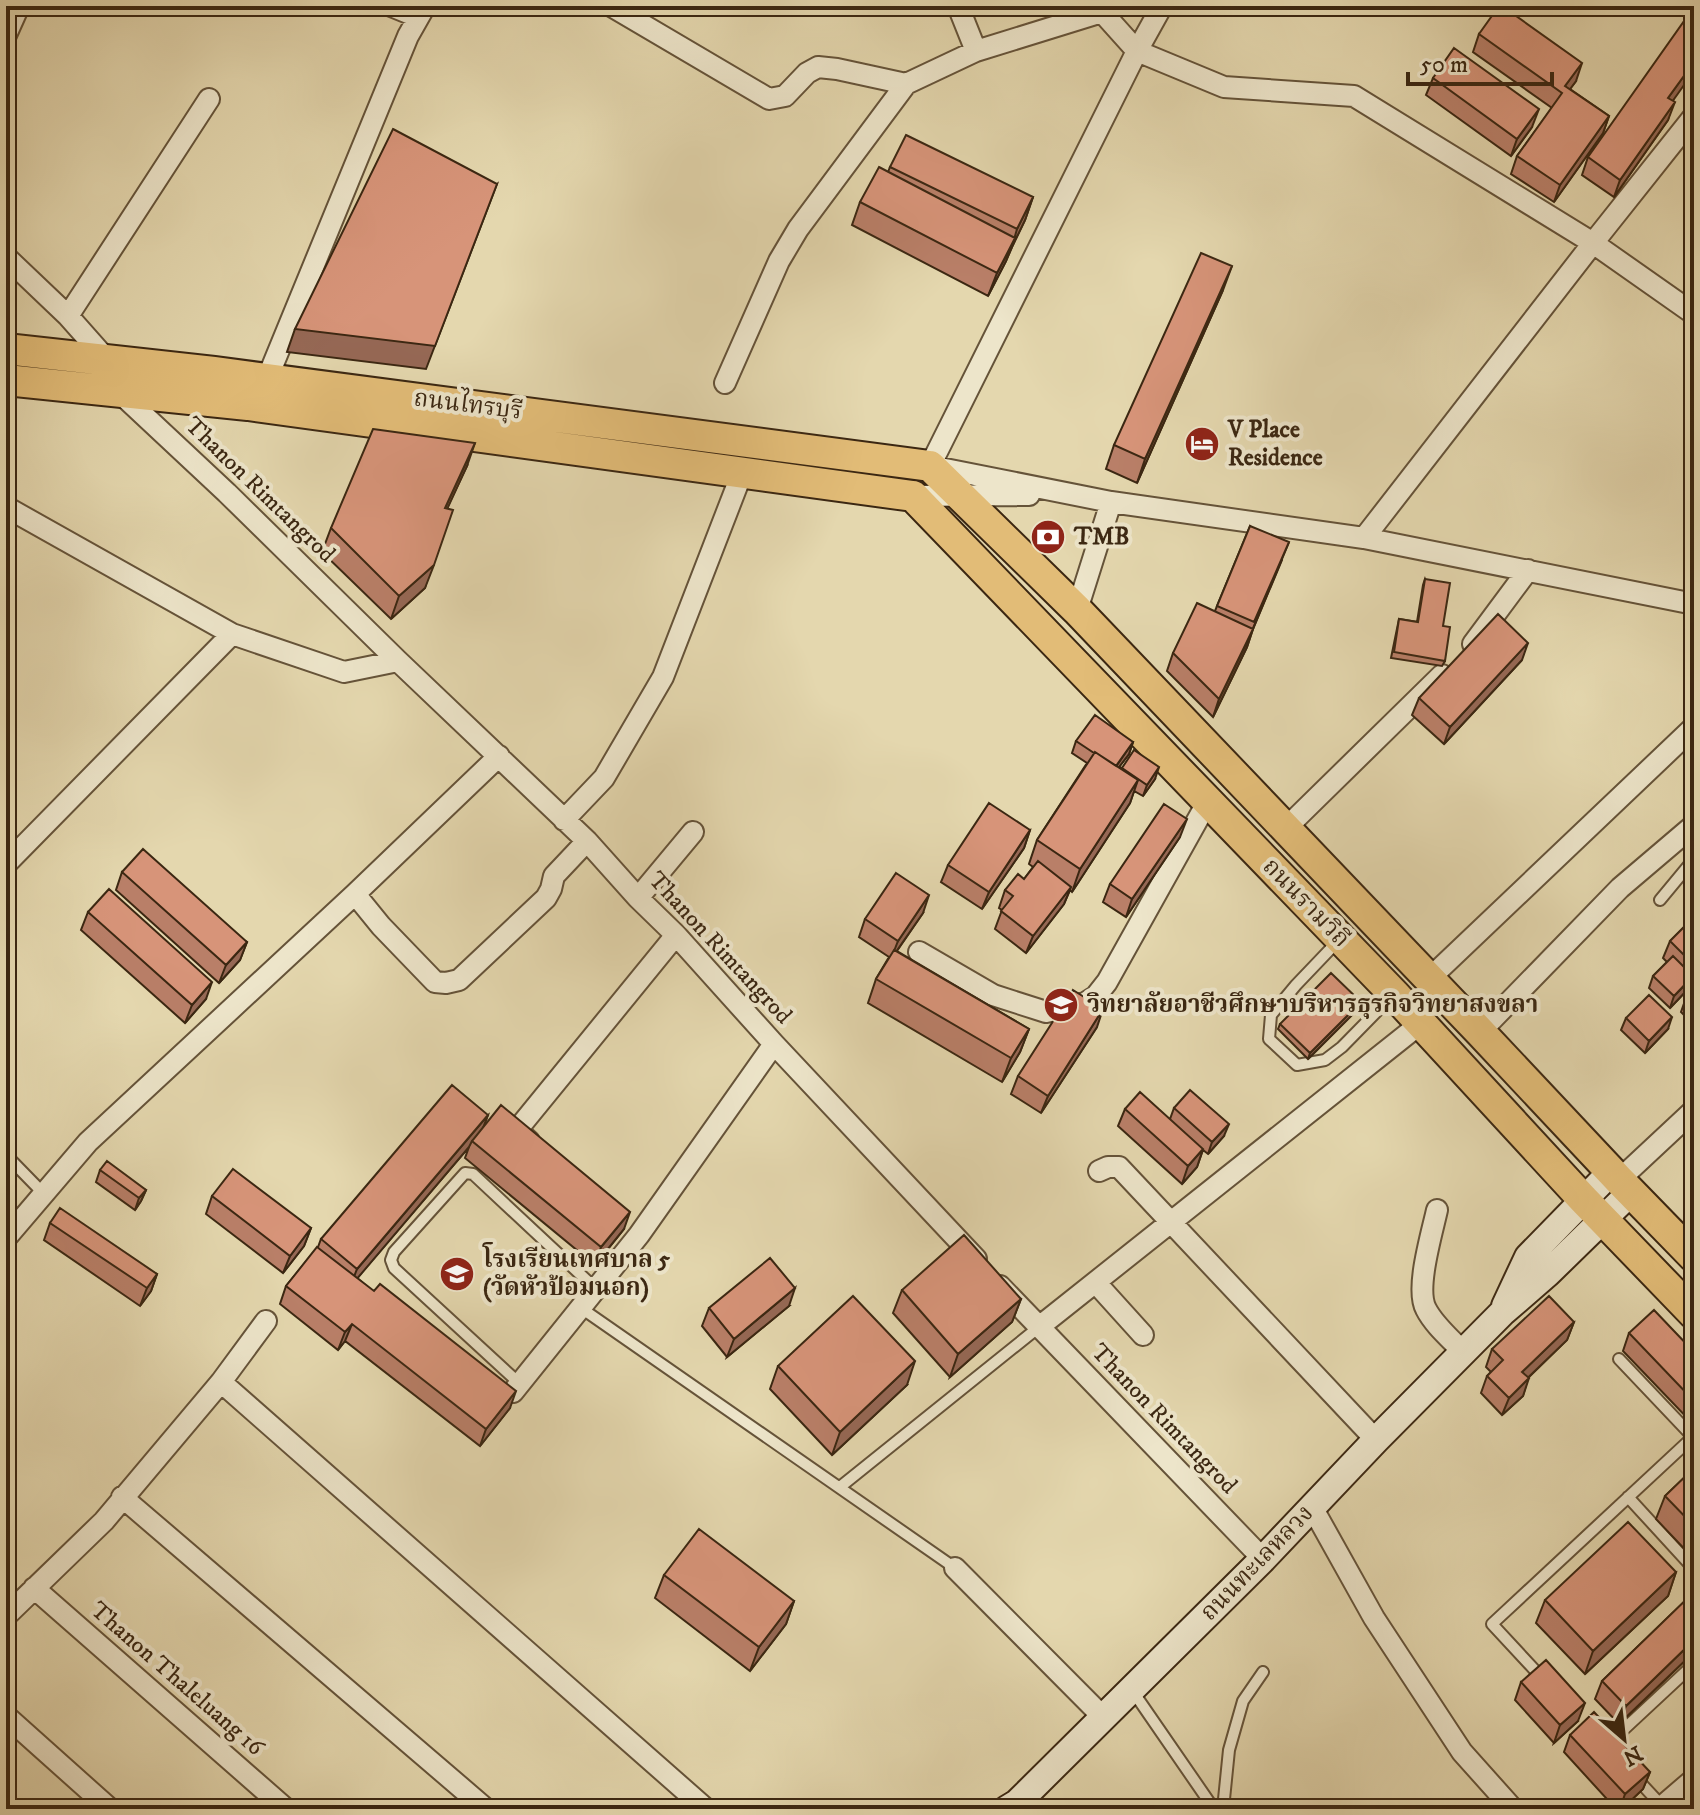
<svg xmlns="http://www.w3.org/2000/svg" width="1700" height="1815" font-family="'IM FELL DW Pica','Noto Serif Thai',serif">
<rect width="100%" height="100%" fill="#e4d7ae"/>
<filter id="stains"><feTurbulence type="fractalNoise" baseFrequency=".0025" numOctaves="4"/><feColorMatrix values="0 0 0 0 .2 0 0 0 0 .09 0 0 0 0 .02 0 0 0 .5 -.17"/></filter>
<radialGradient id="worn" r=".72"><stop offset=".6" stop-color="#630" stop-opacity="0"/><stop offset="1" stop-color="#630" stop-opacity=".3"/></radialGradient>
<g fill="none" stroke-linecap="round" stroke-linejoin="round">
<g stroke="#655339" stroke-width="14">
<path id="lane" d="M 1660,900 L 1694,859
M 1338,941 L 1296,985 L 1271,1015 L 1269,1039 L 1297,1065 L 1325,1060 L 1342,1047 L 1392,996
M 6,1155 L 44,1194
M 581,1308 L 955,1568
M 1619,1359 L 1693,1437
M 520,1384 L 394,1268 L 391,1260 L 394,1252 L 465,1173 L 473,1174 L 596,1289
M 840,1487 L 1039,1327
M 1628,1497 L 1694,1569
M 1543,1679 L 1492,1624 L 1694,1436
M 1132,1690 L 1214,1809
M 1607,1745 L 1694,1664
M 1636,1778 L 1662,1806
M 1223,1809 L 1229,1750 L 1243,1701 L 1263,1672"/>
</g>
<g stroke="#655339" stroke-width="24">
<path id="street" d="M 391,6 L 418,17
M 611,6 L 769,99 L 785,96 L 807,73 L 818,67 L 837,69 L 906,84
M 958,6 L 976,51
M 1100,6 L 1102,12 L 1137,51 L 1224,87 L 1354,96 L 1593,243 L 1694,314
M 1162,6 L 1137,51 L 930,466 L 1111,502 L 1364,538 L 1694,604
M 6,35 L 19,6
M 6,257 L 68,316 L 107,360
M 68,316 L 209,99
M 267,379 L 408,36 L 425,6
M 725,383 L 779,261 L 798,229 L 906,84 L 976,51 L 1102,12
M 119,392 L 227,493 L 398,661 L 587,841 L 638,898 L 676,935 L 774,1044 L 976,1259
M 913,496 L 1029,495
M 6,507 L 232,634 L 344,672 L 398,661
M 1364,538 L 1593,243 L 1694,116
M 1077,610 L 1111,502
M 1473,644 L 1528,570
M 564,820 L 604,778 L 663,677 L 742,473
M 1285,829 L 1442,675
M 6,864 L 232,634
M 355,894 L 381,926 L 435,982 L 446,983 L 459,980 L 546,898 L 551,889 L 554,876 L 587,841
M 638,898 L 693,832
M 919,952 L 993,995 L 1046,1012 L 1085,1003 L 1096,996 L 1107,982 L 1208,801
M 1429,979 L 1694,727
M 1480,1032 L 1620,888 L 1694,825
M 529,1141 L 517,1130 L 676,935
M 1099,1171 L 1108,1167 L 1119,1167 L 1376,1440
M 1619,1180 L 1694,1110
M 1437,1210 C 1432,1233 1415,1289 1426,1309 C 1434,1325 1451,1339 1463,1352
M 6,1238 L 88,1142 L 355,894 L 499,756
M 1096,1283 L 1143,1335
M 1000,1286 L 1263,1559
M 1039,1327 L 1420,1024
M 221,1382 L 706,1809
M 513,1392 L 639,1235 L 774,1044
M 122,1497 L 486,1809
M 1312,1507 L 1374,1618 L 1462,1752 L 1513,1809
M 955,1568 L 1104,1718
M 34,1588 L 286,1809
M 6,1616 L 104,1521 L 221,1382 L 266,1321
M 6,1716 L 110,1809
M 1659,1809 L 1694,1779"/>
</g>
<g stroke="#3b2712" stroke-width="30">
<path id="secondary" d="M 1505,1306 L 1528,1257 L 1611,1172
M 1007,1809 L 1017,1803 L 1263,1559 L 1376,1440 L 1502,1313 L 1547,1274 L 1631,1192"/>
</g>
<g stroke="#3b2712" stroke-width="34">
<path id="primary" d="M 6,349 L 214,372 L 930,466
M 6,380 L 248,405 L 913,496
M 930,466 L 1077,610 L 1480,1032 L 1619,1180 L 1694,1257
M 913,496 L 1394,994 L 1583,1199 L 1694,1314"/>
</g>
<use href="#lane" stroke="#ede5ca" stroke-width="10"/>
<use href="#street" stroke="#ede5ca" stroke-width="20"/>
<use href="#secondary" stroke="#ede5ca" stroke-width="26"/>
<use href="#primary" stroke="#e2bc77" stroke-width="30"/>
</g>
<path fill="#b97f68" stroke="#3b2712" stroke-width="2" d="M 1479,34 L 1576,81 L 1570,89 L 1609,116 L 1603,133 L 1554,202 L 1511,174 L 1517,156 L 1552,108 L 1473,52 Z
M 1433,78 L 1532,127 L 1511,156 L 1426,95 Z
M 1673,101 L 1668,120 L 1614,197 L 1582,175 L 1588,157 Z
M 890,167 L 1033,197 L 1025,220 L 1012,247 L 1006,261 L 988,296 L 852,225 L 860,202 L 888,172 Z
M 1223,290 L 1137,483 L 1106,469 L 1114,445 Z
M 467,466 L 447,508 L 425,588 L 391,619 L 322,552 L 331,528 Z
M 1250,526 L 1282,560 L 1253,629 L 1247,647 L 1213,717 L 1167,671 L 1173,653 L 1215,611 Z
M 1425,579 L 1443,626 L 1445,661 L 1442,666 L 1391,658 L 1399,619 L 1417,622 L 1423,585 Z
M 1522,660 L 1444,744 L 1412,715 L 1419,698 Z
M 1076,741 L 1133,742 L 1129,754 L 1119,767 L 1155,779 L 1143,796 L 1134,791 L 1130,803 L 1072,892 L 1070,890 L 1064,904 L 1026,953 L 995,929 L 1002,910 L 999,908 L 1005,890 L 1024,879 L 1033,867 L 1029,864 L 1037,840 L 1087,763 L 1072,753 Z
M 1030,830 L 1024,848 L 982,909 L 941,882 L 948,865 Z
M 1180,837 L 1126,917 L 1103,902 L 1110,884 Z
M 122,872 L 247,942 L 240,960 L 219,983 L 116,890 Z
M 88,912 L 206,999 L 185,1023 L 81,930 Z
M 923,913 L 897,951 L 1029,1029 L 1020,1052 L 1002,1082 L 868,1003 L 876,979 L 889,957 L 859,937 L 865,919 Z
M 1694,917 L 1694,981 L 1689,988 L 1670,1008 L 1649,988 L 1653,976 L 1667,962 L 1663,958 L 1670,941 Z
M 1694,984 L 1694,1025 L 1681,1012 L 1689,989 Z
M 1361,1002 L 1359,1008 L 1308,1059 L 1278,1029 L 1280,1024 Z
M 1626,1018 L 1668,1029 L 1645,1053 L 1621,1030 Z
M 1097,1027 L 1041,1113 L 1011,1094 L 1018,1076 Z
M 1174,1108 L 1224,1136 L 1208,1154 L 1203,1150 L 1197,1167 L 1182,1184 L 1118,1126 L 1125,1109 L 1170,1119 Z
M 488,1115 L 484,1126 L 624,1229 L 595,1265 L 465,1158 L 469,1147 L 357,1278 L 510,1408 L 480,1446 L 345,1341 L 338,1350 L 280,1304 L 286,1286 L 318,1247 L 321,1239 Z
M 100,1170 L 146,1190 L 141,1201 L 135,1210 L 96,1182 Z
M 212,1196 L 311,1228 L 304,1246 L 283,1273 L 206,1214 Z
M 50,1223 L 157,1274 L 151,1291 L 140,1306 L 44,1240 Z
M 902,1290 L 1021,1299 L 1012,1322 L 950,1377 L 893,1313 Z
M 789,1306 L 727,1357 L 702,1326 L 709,1308 Z
M 1574,1322 L 1567,1340 L 1528,1378 L 1523,1396 L 1502,1415 L 1481,1393 L 1487,1376 L 1491,1372 L 1486,1367 L 1492,1349 Z
M 1629,1333 L 1694,1352 L 1694,1425 L 1623,1351 Z
M 778,1366 L 907,1385 L 832,1455 L 770,1389 Z
M 1694,1468 L 1694,1559 L 1656,1519 L 1665,1496 Z
M 1676,1572 L 1668,1596 L 1585,1674 L 1536,1623 L 1545,1600 Z
M 664,1575 L 794,1601 L 786,1624 L 750,1671 L 655,1598 Z
M 1694,1592 L 1694,1652 L 1619,1724 L 1595,1699 L 1602,1681 Z
M 1521,1682 L 1578,1721 L 1554,1743 L 1515,1700 Z
M 1570,1735 L 1650,1772 L 1643,1789 L 1622,1809 L 1616,1809 L 1564,1752 Z"/>
<path fill="#966855" stroke="#3b2712" stroke-width="2" d="M 1694,62 L 1694,71 L 1662,116 L 1668,98 Z
M 1582,63 L 1576,81 L 1559,104 L 1565,86 Z
M 1675,102 L 1668,120 L 1614,197 L 1620,180 Z
M 1539,109 L 1532,127 L 1511,156 L 1517,139 Z
M 1609,116 L 1603,133 L 1554,202 L 1560,185 Z
M 497,184 L 426,369 L 287,352 L 295,329 Z
M 1033,197 L 1025,220 L 1012,247 L 1006,261 L 988,296 L 997,273 L 1013,243 L 1017,229 Z
M 1232,266 L 1223,290 L 1137,483 L 1145,459 Z
M 475,443 L 467,466 L 437,531 L 445,508 Z
M 1289,542 L 1250,636 L 1253,629 L 1247,647 L 1213,717 L 1219,699 L 1249,638 Z
M 434,565 L 425,588 L 391,619 L 399,596 Z
M 1528,643 L 1522,660 L 1444,744 L 1450,727 Z
M 1133,742 L 1129,754 L 1110,779 L 1115,768 Z
M 1159,767 L 1155,779 L 1143,796 L 1147,785 Z
M 1138,780 L 1130,803 L 1072,892 L 1080,869 Z
M 1187,819 L 1180,837 L 1126,917 L 1132,899 Z
M 1030,830 L 1024,848 L 982,909 L 989,892 Z
M 1071,887 L 1064,904 L 1026,953 L 1033,936 Z
M 929,895 L 923,913 L 891,959 L 898,941 Z
M 247,942 L 240,960 L 219,983 L 226,965 Z
M 1694,973 L 1694,981 L 1689,988 L 1670,1008 L 1674,996 L 1693,977 Z
M 212,982 L 206,999 L 185,1023 L 192,1005 Z
M 1361,1002 L 1359,1008 L 1308,1059 L 1310,1053 Z
M 1103,1009 L 1097,1027 L 1041,1113 L 1048,1096 Z
M 1672,1017 L 1668,1029 L 1645,1053 L 1649,1041 Z
M 1029,1029 L 1020,1052 L 1002,1082 L 1011,1058 Z
M 488,1115 L 481,1133 L 472,1141 L 469,1147 L 350,1287 L 357,1269 Z
M 1229,1124 L 1224,1136 L 1208,1154 L 1212,1142 Z
M 1203,1149 L 1197,1167 L 1182,1184 L 1188,1166 Z
M 146,1190 L 141,1201 L 135,1210 L 139,1198 Z
M 630,1212 L 624,1229 L 595,1265 L 601,1247 Z
M 311,1228 L 304,1246 L 283,1273 L 290,1256 Z
M 157,1274 L 151,1291 L 140,1306 L 147,1288 Z
M 795,1288 L 789,1306 L 727,1357 L 734,1339 Z
M 1021,1299 L 1012,1322 L 950,1377 L 958,1354 Z
M 1574,1322 L 1567,1340 L 1516,1389 L 1522,1372 Z
M 352,1324 L 345,1341 L 338,1350 L 345,1332 Z
M 915,1361 L 907,1385 L 832,1455 L 840,1432 Z
M 1529,1378 L 1523,1396 L 1502,1415 L 1509,1398 Z
M 516,1391 L 510,1408 L 480,1446 L 486,1429 Z
M 1676,1572 L 1668,1596 L 1585,1674 L 1593,1651 Z
M 794,1601 L 786,1624 L 750,1671 L 759,1647 Z
M 1694,1640 L 1694,1652 L 1619,1724 L 1626,1706 Z
M 1585,1703 L 1578,1721 L 1554,1743 L 1560,1725 Z
M 1650,1772 L 1643,1789 L 1622,1809 L 1620,1809 L 1625,1794 Z"/>
<path fill="#d79479" stroke="#3b2712" stroke-width="2" d="M 1499,6 L 1502,6 L 1582,63 L 1565,86 L 1609,116 L 1560,185 L 1517,156 L 1562,93 L 1479,34 Z
M 1694,7 L 1694,62 L 1668,98 L 1675,102 L 1620,180 L 1588,157 Z
M 1454,48 L 1539,109 L 1517,139 L 1433,78 Z
M 393,129 L 497,184 L 435,346 L 295,329 Z
M 906,135 L 1033,197 L 1017,229 L 890,167 Z
M 879,167 L 1015,238 L 997,273 L 860,202 Z
M 1201,253 L 1232,266 L 1145,459 L 1114,445 Z
M 373,429 L 475,443 L 445,508 L 453,510 L 434,565 L 399,596 L 331,528 Z
M 1250,526 L 1289,542 L 1254,622 L 1217,606 Z
M 1425,579 L 1450,583 L 1443,626 L 1450,627 L 1445,661 L 1394,652 L 1399,619 L 1418,622 Z
M 1197,603 L 1253,629 L 1219,699 L 1173,653 Z
M 1498,614 L 1528,643 L 1450,727 L 1419,698 Z
M 1095,715 L 1133,742 L 1116,766 L 1095,752 L 1094,753 L 1076,741 Z
M 1134,750 L 1159,767 L 1147,785 L 1122,768 Z
M 1095,752 L 1138,780 L 1080,869 L 1037,840 Z
M 989,803 L 1030,830 L 989,892 L 948,865 Z
M 1164,804 L 1187,819 L 1132,899 L 1110,884 Z
M 143,849 L 247,942 L 226,965 L 122,872 Z
M 1038,861 L 1071,887 L 1033,936 L 1001,911 L 1013,896 L 1005,890 L 1018,874 L 1024,879 Z
M 896,873 L 929,895 L 898,941 L 865,919 Z
M 109,889 L 212,982 L 192,1005 L 88,912 Z
M 1694,917 L 1694,965 L 1670,941 Z
M 894,950 L 1029,1029 L 1011,1058 L 876,979 Z
M 1673,956 L 1693,976 L 1674,996 L 1653,976 Z
M 1331,973 L 1361,1002 L 1310,1053 L 1280,1024 Z
M 1694,984 L 1694,993 L 1689,989 Z
M 1073,990 L 1103,1009 L 1048,1096 L 1018,1076 Z
M 1649,995 L 1672,1017 L 1649,1041 L 1626,1018 Z
M 452,1085 L 488,1115 L 357,1269 L 321,1239 Z
M 1190,1090 L 1229,1124 L 1212,1142 L 1174,1108 Z
M 1140,1092 L 1203,1149 L 1188,1166 L 1125,1109 Z
M 501,1105 L 630,1212 L 601,1247 L 472,1141 Z
M 107,1161 L 146,1190 L 139,1198 L 100,1170 Z
M 233,1169 L 311,1228 L 290,1256 L 212,1196 Z
M 60,1208 L 157,1274 L 147,1288 L 50,1223 Z
M 964,1235 L 1021,1299 L 958,1354 L 902,1290 Z
M 317,1247 L 374,1291 L 380,1284 L 516,1391 L 486,1429 L 352,1324 L 345,1332 L 286,1286 Z
M 770,1258 L 795,1288 L 734,1339 L 709,1308 Z
M 853,1296 L 915,1361 L 840,1432 L 778,1366 Z
M 1549,1296 L 1574,1322 L 1522,1372 L 1529,1378 L 1509,1398 L 1487,1376 L 1503,1360 L 1492,1349 Z
M 1654,1310 L 1694,1352 L 1694,1401 L 1629,1333 Z
M 1694,1468 L 1694,1526 L 1665,1496 Z
M 1628,1522 L 1676,1572 L 1593,1651 L 1545,1600 Z
M 699,1529 L 794,1601 L 759,1647 L 664,1575 Z
M 1694,1592 L 1694,1640 L 1626,1706 L 1602,1681 Z
M 1546,1660 L 1585,1703 L 1560,1725 L 1521,1682 Z
M 1594,1712 L 1650,1772 L 1625,1794 L 1570,1735 Z"/>
<defs>
<g id="hotel-disc" transform="scale(1.8)"><circle r="9.5" fill="#8f2418" stroke="#ede5ca"/><path d="M-6-4.5h1.5V1H6V5H4.5V3h-9V5H-6ZM-4 0a1.8 1.8 0 1 1 3.6 0ZM.5 0V-2.5h3Q6-2.5 6 0Z" fill="#fff"/></g>
<g id="bank-disc" transform="scale(1.8)"><circle r="9.5" fill="#8f2418" stroke="#ede5ca"/><path d="M-6-4H6V4H-6ZM0-2.3a2.3 2.3 0 1 0 0 4.6a2.3 2.3 0 1 0 0-4.6Z" fill="#fff"/></g>
<g id="school-disc" transform="scale(1.8)"><circle r="9.5" fill="#8f2418" stroke="#ede5ca"/><path d="M0-5L7-2L0 1L-7-2ZM-4 1L0 2.5L4 1V4Q0 6-4 4Z" fill="#fff"/></g>
</defs>
<g fill-rule="evenodd">
<use href="#hotel-disc" x="1202" y="444"/>
<use href="#bank-disc" x="1048" y="537"/>
<use href="#school-disc" x="1061" y="1005"/>
<use href="#school-disc" x="457" y="1274"/>
</g>
<g text-anchor="middle" dominant-baseline="central" stroke-width="8" stroke-linejoin="round" paint-order="stroke">
<g font-size="24" fill="#3b2712" stroke="#ede5ca">
<text transform="translate(468 405) rotate(7)">ถนนไทรบุรี</text>
<text transform="translate(260 490) rotate(44)">Thanon Rimtangrod</text>
<text transform="translate(1306 903) rotate(46)">ถนนรามวิถี</text>
<text transform="translate(720 948) rotate(47)">Thanon Rimtangrod</text>
<text transform="translate(1164 1419) rotate(46)">Thanon Rimtangrod</text>
<text transform="translate(1257 1563) rotate(-46)">ถนนทะเลหลวง</text>
<text transform="translate(177 1679) rotate(41)">Thanon Thaleluang 16</text>
</g>
<g font-size="24" font-weight="bold" fill="#3b2712" stroke="#ede5ca" text-anchor="start">
<text x="1228" y="430">V Place<tspan x="1228" dy="28">Residence</tspan></text>
<text x="1074" y="537">TMB</text>
<text x="1087" y="1005">วิทยาลัยอาชีวศึกษาบริหารธุรกิจวิทยาสงขลา</text>
<text x="483" y="1260">โรงเรียนเทศบาล 5<tspan x="483" dy="28">(วัดหัวป้อมนอก)</tspan></text>
</g>
</g>
<rect width="1700" height="1815" fill="none" stroke="#e4d7ae" stroke-width="32"/>
<rect x="8" y="8" width="1684" height="1799" fill="none" stroke="#3b2712" stroke-width="4"/>
<rect x="16" y="16" width="1668" height="1783" fill="none" stroke="#3b2712" stroke-width="2"/>
<g transform="translate(1624 1739) rotate(152)" stroke="#ede5ca" stroke-width="6" paint-order="stroke">
<path d="M0-6L14 30L0 20L-14 30Z" fill="#3b2712"/>
<text y="-12" font-size="22" font-weight="bold" text-anchor="middle" fill="#3b2712">N</text>
</g>
<path d="M1408 72v12h144v-12" fill="none" stroke="#3b2712" stroke-width="4"/>
<text x="1420" y="72" font-size="24" fill="#3b2712" stroke="#ede5ca" stroke-width="6" paint-order="stroke">50 m</text>
<rect width="100%" height="100%" filter="url(#stains)"/>
<rect width="100%" height="100%" fill="url(#worn)"/>
</svg>
